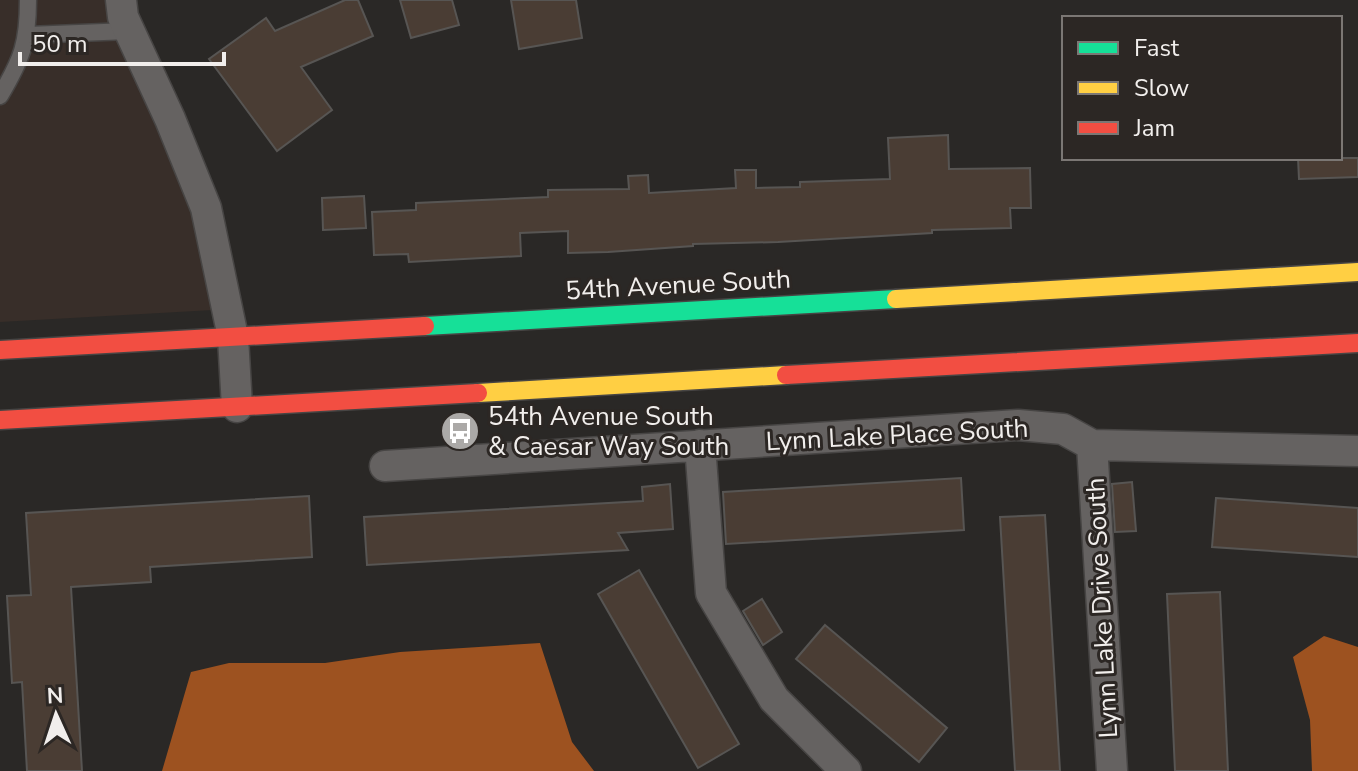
<svg xmlns="http://www.w3.org/2000/svg" width="1358" height="771" font-family="'Nunito Sans',sans-serif">
<rect width="100%" height="100%" fill="#2a2826"/>
<path fill="#382e29" d="M 0,0 L 107,0 L 193,213 L 213,310 L 0,322 Z"/>
<path fill="#9d5220" d="M 1324,636 L 1358,647 L 1358,771 L 1312,771 L 1310,720 L 1293,657 Z
M 540,643 L 572,742 L 594,771 L 162,771 L 191,672 L 229,663 L 325,663 L 400,652 Z"/>
<path fill="#4a3d34" stroke="#575553" stroke-width="2" d="M 345,0 L 358,0 L 373,36 L 301,67 L 332,110 L 277,151 L 209,59 L 266,18 L 275,31 Z
M 400,0 L 452,0 L 459,25 L 411,38 Z
M 511,0 L 576,0 L 582,38 L 519,49 Z
M 948,135 L 949,169 L 1030,168 L 1031,208 L 1010,208 L 1011,228 L 932,230 L 932,233 L 778,242 L 693,244 L 693,246 L 608,252 L 568,253 L 568,231 L 520,233 L 521,256 L 409,262 L 408,254 L 374,255 L 372,212 L 416,210 L 416,203 L 548,197 L 548,190 L 629,189 L 628,176 L 648,175 L 649,193 L 736,188 L 735,170 L 756,170 L 756,188 L 800,187 L 800,182 L 890,179 L 888,138 Z
M 1298,158 L 1358,158 L 1358,177 L 1299,179 Z
M 364,196 L 366,228 L 323,230 L 322,198 Z
M 961,478 L 964,530 L 726,544 L 723,492 Z
M 1132,482 L 1136,531 L 1115,532 L 1112,484 Z
M 670,484 L 673,529 L 618,533 L 628,550 L 367,565 L 364,517 L 643,501 L 642,487 Z
M 309,496 L 312,557 L 150,567 L 151,582 L 71,587 L 82,771 L 27,771 L 22,682 L 12,683 L 7,596 L 31,595 L 26,513 Z
M 1216,498 L 1358,508 L 1358,557 L 1212,547 Z
M 1045,515 L 1060,771 L 1015,771 L 1000,517 Z
M 639,570 L 739,744 L 698,768 L 598,594 Z
M 1220,592 L 1228,771 L 1175,771 L 1167,594 Z
M 762,599 L 782,632 L 763,645 L 743,611 Z
M 825,625 L 947,728 L 919,762 L 796,659 Z"/>
<g fill="none" stroke-linecap="round" stroke-linejoin="round">
<g stroke="#474544" stroke-width="19">
<path id="lane" d="M 28,35 L 129,31
M 0,96 C 22,59 28,43 28,0"/>
</g>
<g stroke="#474544" stroke-width="33">
<path id="street" d="M 121,0 L 123,17 L 170,119 L 206,208 L 233,337 L 237,407
M 700,445 L 711,593 L 774,699 L 846,771
M 1092,445 L 1112,771
M 385,466 L 1018,425 L 1063,429 L 1092,445 L 1358,451"/>
</g>
<g stroke="#474544" stroke-width="21">
<path id="fast" d="M 425,326 L 896,299"/>
</g>
<g stroke="#474544" stroke-width="21">
<path id="slow" d="M 896,299 L 1358,272
M 478,393 L 786,375"/>
</g>
<g stroke="#474544" stroke-width="21">
<path id="jam" d="M 0,350 L 425,326
M 786,375 L 1358,343
M 0,420 L 478,393"/>
</g>
<use href="#lane" stroke="#656261" stroke-width="16"/>
<use href="#street" stroke="#656261" stroke-width="30"/>
<use href="#fast" stroke="#16e098" stroke-width="18"/>
<use href="#slow" stroke="#ffcf43" stroke-width="18"/>
<use href="#jam" stroke="#f24e42" stroke-width="18"/>
</g>
<defs>
<g id="bus-disc" transform="scale(2)"><circle r="9.5" fill="#aba9a7" stroke="#2c2724"/><path d="M-5-6H5V4H4V6H2V4H-2V6H-4V4H-5ZM-3.5-4V0h7V-4ZM-3.5 1.2v1.5H-2V1.2ZM2 1.2v1.5H3.5V1.2Z" fill="#fff"/></g>
</defs>
<g fill-rule="evenodd">
<use href="#bus-disc" x="460" y="431"/>
</g>
<g text-anchor="middle" dominant-baseline="central" stroke-width="6" stroke-linejoin="round" paint-order="stroke">
<g font-size="26" fill="#f1eeec" stroke="#2c2724">
<text transform="translate(678 285) rotate(-3)">54th Avenue South</text>
<text transform="translate(897 435) rotate(-3)">Lynn Lake Place South</text>
<text transform="translate(1102 608) rotate(-93)">Lynn Lake Drive South</text>
</g>
<g font-size="26" fill="#f1eeec" stroke="#2c2724" text-anchor="start">
<text x="488" y="416">54th Avenue South<tspan x="488" dy="30">&amp; Caesar Way South</tspan></text>
</g>
</g>
<rect x="1062" y="16" width="280" height="144" fill="#2c2724" stroke="#7b7774" stroke-width="2"/>
<rect x="1078" y="42" width="40" height="12" fill="#16e098" stroke="#7b7774" stroke-width="2"/>
<text x="1134" y="56" font-size="24" fill="#f1eeec">Fast</text>
<rect x="1078" y="82" width="40" height="12" fill="#ffcf43" stroke="#7b7774" stroke-width="2"/>
<text x="1134" y="96" font-size="24" fill="#f1eeec">Slow</text>
<rect x="1078" y="122" width="40" height="12" fill="#f24e42" stroke="#7b7774" stroke-width="2"/>
<text x="1134" y="136" font-size="24" fill="#f1eeec">Jam</text>
<g transform="translate(56 715) rotate(357)" stroke="#2c2724" stroke-width="6" paint-order="stroke">
<path d="M0-6L14 30L0 20L-14 30Z" fill="#f1eeec"/>
<text y="-12" font-size="22" font-weight="bold" text-anchor="middle" fill="#f1eeec">N</text>
</g>
<path d="M20 52v12h204v-12" fill="none" stroke="#f1eeec" stroke-width="4"/>
<text x="32" y="52" font-size="24" fill="#f1eeec" stroke="#2c2724" stroke-width="6" paint-order="stroke">50 m</text>
</svg>
